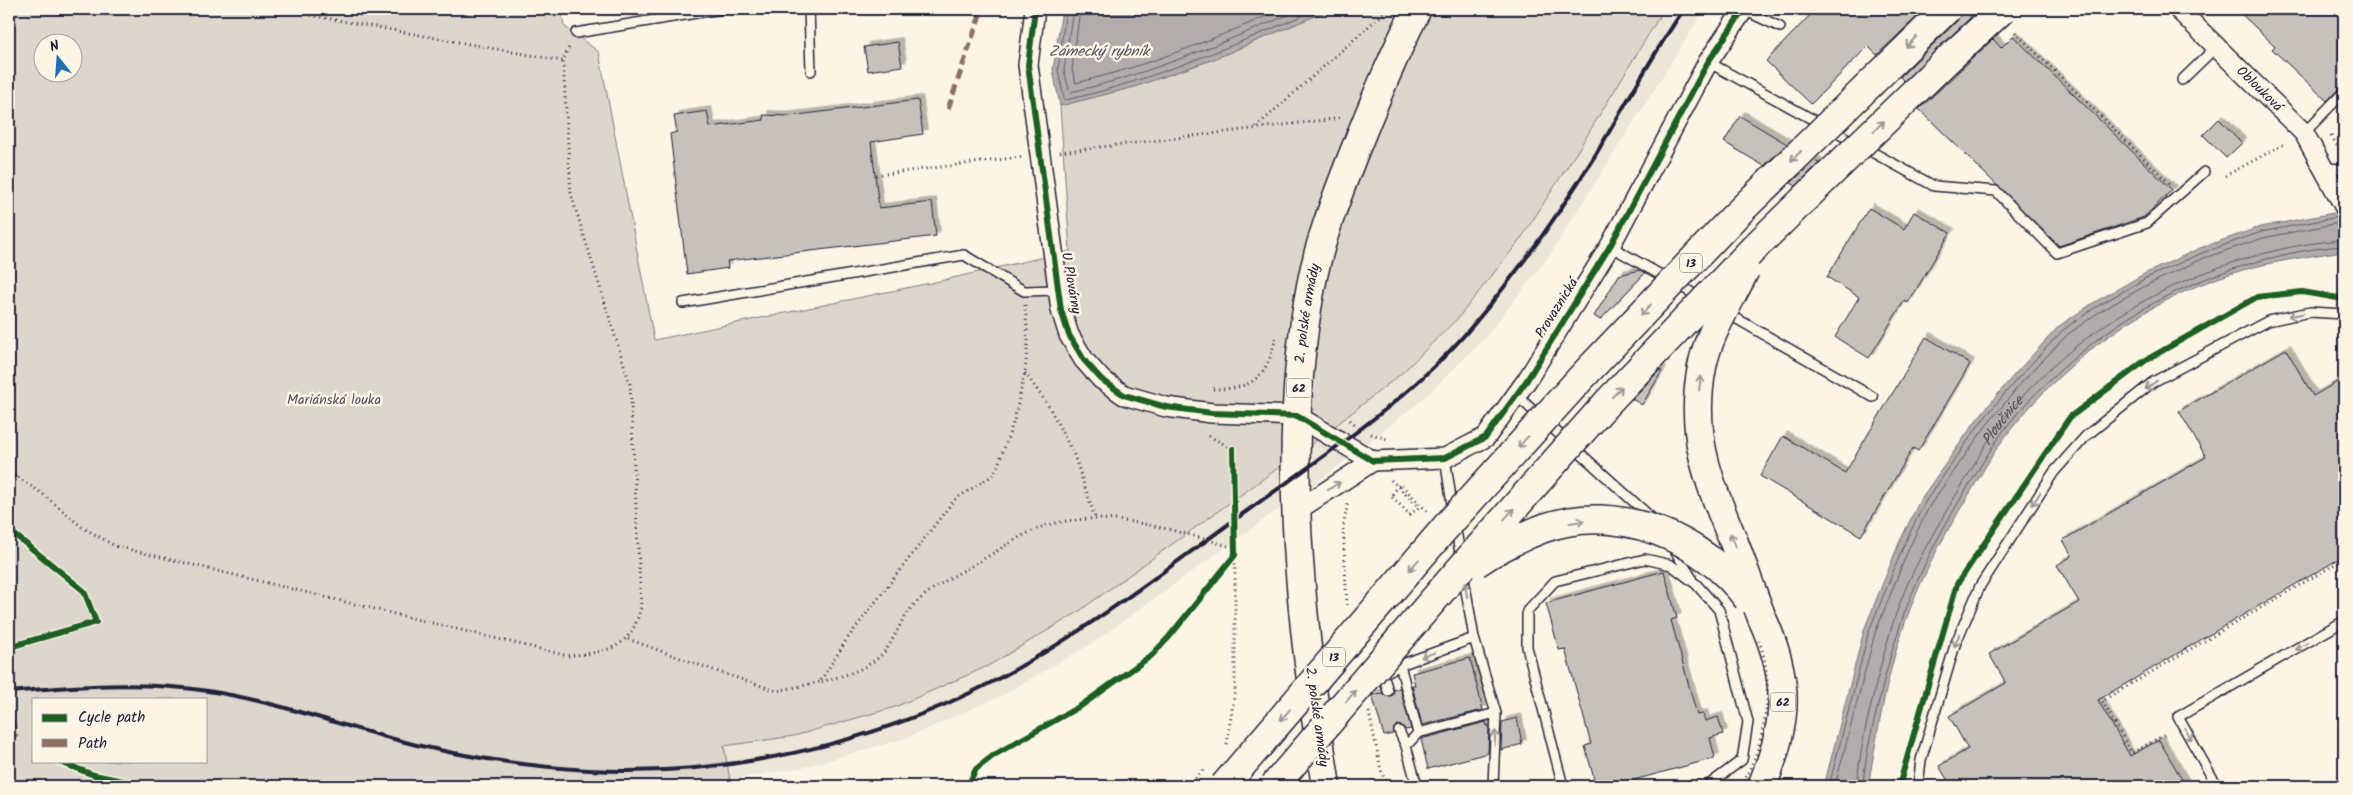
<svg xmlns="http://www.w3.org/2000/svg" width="2353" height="795" font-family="Kalam,sans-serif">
<defs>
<filter id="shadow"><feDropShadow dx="4.5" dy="-4.5" stdDeviation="0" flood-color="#0004"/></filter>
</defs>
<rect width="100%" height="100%" fill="#fcf5e5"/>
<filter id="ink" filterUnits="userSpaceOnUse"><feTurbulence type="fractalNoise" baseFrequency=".02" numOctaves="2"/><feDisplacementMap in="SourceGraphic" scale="10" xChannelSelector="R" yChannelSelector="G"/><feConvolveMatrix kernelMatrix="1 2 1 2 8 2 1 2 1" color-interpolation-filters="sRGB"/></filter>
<g filter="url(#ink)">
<path fill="#ece5d8" d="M 1664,9 L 1705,9 L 1547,259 L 1483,340 L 1424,398 L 1340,465 L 1094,642 L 1003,695 L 906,738 L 801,768 L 693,785 L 206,699 L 34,699 L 9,674 L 794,736 L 895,707 L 988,666 L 1075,614 L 1320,438 L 1402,373 L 1458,318 L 1520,240 L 1580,147 Z"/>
<path fill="#dcd6cc" stroke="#7f7c84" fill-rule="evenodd" d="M 9,9 L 561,9 L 564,26 L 599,52 L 654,340 L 935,282 L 1070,251 L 1060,106 L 1134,87 L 1214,59 L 1331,9 L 1664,9 L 1580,147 L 1520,240 L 1458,318 L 1402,373 L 1320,438 L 1075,614 L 988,666 L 895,707 L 794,736 L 724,746 L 731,786 L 14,786 L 9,781 ZM 42,42 L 72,42 L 72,72 L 42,72 ZM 34,699 L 206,699 L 206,761 L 34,761 Z"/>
<path fill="#b2adab" stroke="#78757e" d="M 1062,9 L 1331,9 L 1214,59 L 1134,87 L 1060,106 L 1053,70 Z
M 2344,211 L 2344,251 C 2317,255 2290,259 2263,265 C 2160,288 2069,354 2005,437 C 1992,454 1981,475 1970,493 C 1941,540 1915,588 1899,641 C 1884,688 1877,738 1868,786 L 1824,786 L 1864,630 L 1899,543 L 1920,500 L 1977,419 L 2014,375 L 2059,326 L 2093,303 L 2144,274 L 2200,248 L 2260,227 Z"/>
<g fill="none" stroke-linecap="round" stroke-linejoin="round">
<g stroke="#5c5a68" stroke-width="1">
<path d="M 1066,9 L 1058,70 L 1064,98 L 1066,100 C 1154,80 1236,44 1318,9"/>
<path d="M 1073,9 L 1064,70 L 1069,90 L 1071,92 C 1151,74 1226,41 1302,9"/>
<path d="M 1080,9 L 1072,70 L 1076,83 C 1148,66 1216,38 1283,9"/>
<path d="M 1829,786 L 1869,631 L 1904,545 L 1925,502 L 1981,422 L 2018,378 L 2063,330 L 2096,307 L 2146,278 L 2202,253 L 2261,232 L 2343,216"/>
<path d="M 1835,786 L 1875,633 L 1909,548 L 1930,505 L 1986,426 L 2022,382 L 2067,335 L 2099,312 L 2149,284 L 2204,258 L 2263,238 L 2344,222"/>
<path id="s1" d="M 1857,786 C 1859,753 1868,717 1876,684 C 1886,646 1896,606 1914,570 C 1928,542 1944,514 1961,487 C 1972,469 1982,450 1994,432 C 2052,351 2140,292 2235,262 C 2269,251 2308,242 2344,240"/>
<path d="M 1863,786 C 1865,753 1875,718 1883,685 C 1901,611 1925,556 1966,490 C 1977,473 1987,454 1999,437 C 2014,415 2033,396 2052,378 C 2107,326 2164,291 2236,268 C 2270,257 2308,248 2344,246"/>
</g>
</g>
<path fill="#c6c1bb" stroke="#22223b" filter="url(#shadow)" d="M 1816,9 L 1925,9 L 1877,55 L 1868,46 L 1811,104 L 1766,61 Z
M 1962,9 L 1971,17 L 1904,81 L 1900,77 L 1958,20 Z
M 2236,9 L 2344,9 L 2344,83 L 2327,101 L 2272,49 L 2275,46 Z
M 2013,36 L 2172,190 L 2144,217 L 2059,246 L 1919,109 L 1993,39 L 2001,48 Z
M 898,42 L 902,66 L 868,71 L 864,47 Z
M 918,100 L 923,134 L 871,142 L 879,208 L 932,202 L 936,236 L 727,261 L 728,268 L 687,274 L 670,134 L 677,132 L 674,116 L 707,111 L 710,127 L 764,120 L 763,115 L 789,116 Z
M 1740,116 L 1787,144 L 1764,166 L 1724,142 Z
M 2219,119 L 2242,143 L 2226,158 L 2203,135 Z
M 1814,161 L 1819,163 L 1796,186 L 1791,183 Z
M 1869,208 L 1904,229 L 1914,212 L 1950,233 L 1908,303 L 1904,301 L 1869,358 L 1835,337 L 1859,297 L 1827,277 Z
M 1640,270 L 1645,273 L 1600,320 L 1594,316 L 1619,275 Z
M 1926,337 L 1970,364 L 1918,451 L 1913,448 L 1861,536 L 1760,476 L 1783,436 L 1845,473 Z
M 2286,349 L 2313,396 L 2344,378 L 2344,556 L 2098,700 L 2130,756 L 2159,740 L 2186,786 L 1951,786 L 1939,766 L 1968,749 L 1949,716 L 2006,683 L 1989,654 L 2079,602 L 2057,565 L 2072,556 L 2063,540 L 2206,457 L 2179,411 Z
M 1660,370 L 1662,371 L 1642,405 L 1632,399 Z
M 1664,571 L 1677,618 L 1671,620 L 1697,715 L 1703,714 L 1705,721 L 1718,717 L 1723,734 L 1710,738 L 1715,758 L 1612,786 L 1596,786 L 1585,746 L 1591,744 L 1565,649 L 1559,650 L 1546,603 Z
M 1470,658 L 1483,710 L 1422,725 L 1412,685 L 1415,685 L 1412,673 Z
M 1400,688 L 1411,729 L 1406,730 L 1402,726 L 1397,725 L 1394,728 L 1393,734 L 1384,736 L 1372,695 L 1382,693 L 1389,697 L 1393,695 L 1394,690 Z
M 1517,718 L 1522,744 L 1501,750 L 1502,722 Z
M 1486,722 L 1487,726 L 1489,725 L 1488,753 L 1428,769 L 1421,739 Z"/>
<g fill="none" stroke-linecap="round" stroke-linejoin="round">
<g stroke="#22223b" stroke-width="12">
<path id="service" d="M 809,9 L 811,71
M 1744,10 L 1780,27
M 576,33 L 721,9
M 1708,62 L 1934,186 L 1996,191 L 2057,253 L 2147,223 L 2204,172
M 2182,80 L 2216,47
M 2304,133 L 2344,92
M 2323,168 L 2344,169
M 1610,246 L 1701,298
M 683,303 L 964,255 L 1024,291 L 1058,290
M 1725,312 L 1873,397
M 1516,395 L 1655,521
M 1445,458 L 1453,511
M 1455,524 L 1461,560
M 1672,546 L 1691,577
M 1463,573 L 1474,638 L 1496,713 L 1493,786
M 1388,691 L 1383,674 L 1400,665
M 1399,731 L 1406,746
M 1418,733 L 1496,713
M 1417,786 L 1406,746 L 1418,733 L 1400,665 L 1474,638
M 1563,786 L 1527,647 L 1527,611 L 1555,581 L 1645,559 L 1671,565 L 1696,584 L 1719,610 L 1748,722 L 1742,760 L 1707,786
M 1918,786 L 1921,760 L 1955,645 L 1980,586 L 2054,472 L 2086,436 L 2153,382 L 2268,321 L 2310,312 L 2344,314
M 2217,786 L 2178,717 L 2344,621"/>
</g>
<g stroke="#22223b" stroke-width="22">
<g id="minor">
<path d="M 1035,9 L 1028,65 L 1061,310 L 1069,335 L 1084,360 L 1101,379 L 1124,395 L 1166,407 L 1212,413 L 1297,416 L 1373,461 L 1445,458 L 1486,437 L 1527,380 L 1610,246 L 1708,62 L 1744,9"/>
<path id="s2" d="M 2178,9 L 2304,133 L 2344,206"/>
<path d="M 1296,511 L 1373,461"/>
</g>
</g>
<g stroke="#22223b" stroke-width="31">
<g id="primary">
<path d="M 1762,618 C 1791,681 1788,723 1762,786"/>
<path id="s3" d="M 1326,786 C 1301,626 1280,447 1311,286 C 1319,243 1335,201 1351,160 C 1371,109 1392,58 1417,9"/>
</g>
</g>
<path stroke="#22223b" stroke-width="3" stroke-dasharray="1 4" stroke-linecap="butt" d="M 276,9 L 563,61 L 570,45
M 2015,32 L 2169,183
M 1256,127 L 1388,9
M 2331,136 L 2343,154
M 1060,152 L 1342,118
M 876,175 L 1021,157
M 2225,176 L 2286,143
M 2337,225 L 2344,237
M 1025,305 L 1028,339 L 1025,373 L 1014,421 L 997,468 L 993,475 L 954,500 L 847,639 L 820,682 C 846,675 877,668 891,642 C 899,628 905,613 918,601 C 936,584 960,573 982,560 C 1002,548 1023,533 1045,526 C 1105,507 1177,531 1235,548
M 1025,373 L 1048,405 L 1074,455 L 1096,520
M 1213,389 C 1255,390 1268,375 1276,335
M 1350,420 L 1357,426
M 1371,434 L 1387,439
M 1209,436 L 1233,449
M 9,466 L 15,475 L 44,495 L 82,527 L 115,546 L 568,656 C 608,651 630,651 641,607 L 630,384 L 571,194 L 563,61
M 1391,480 L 1395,484 L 1419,507 L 1410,515 L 1391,496 L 1400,484 L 1427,511
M 1347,605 L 1343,528 L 1348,502
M 628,639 L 716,671 L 777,691 L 820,682
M 1369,712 L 1381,770 L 1387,786
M 2164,735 L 2132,753 L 2102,701 L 2344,559
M 1227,744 L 1235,690 L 1235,555"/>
<use href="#service" stroke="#fcf5e5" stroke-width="9"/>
<use href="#minor" stroke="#fcf5e5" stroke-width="19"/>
<use href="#primary" stroke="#fcf5e5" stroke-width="28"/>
<path stroke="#22223b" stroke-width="4" d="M 9,692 C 74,686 143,681 208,691 C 267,700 325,720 382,736 C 450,755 519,766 589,770 C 727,777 871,745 994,681 C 1086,633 1167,568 1251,508 C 1328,453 1412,398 1474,324 C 1519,271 1559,214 1596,154 C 1625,106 1652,55 1684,9"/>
<g stroke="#22223b" stroke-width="31" stroke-linecap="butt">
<path id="primary-bridge" d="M 1745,270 C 1730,301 1708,334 1702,367 C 1689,435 1708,479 1733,540 C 1743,566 1752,592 1762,618
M 1476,563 C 1497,549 1520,537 1544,528 C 1619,502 1703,538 1748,599
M 1224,786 L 1445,528 L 1581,378 L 1734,217 L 1947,9
M 1274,786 L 1454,576 L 1606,404 L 1757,245 L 1945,62 L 2003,9"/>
</g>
<path stroke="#22223b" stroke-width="3" stroke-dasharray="1 4" stroke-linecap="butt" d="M 1189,786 L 1203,770
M 1741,786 C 1765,747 1776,685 1759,641"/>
<use href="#primary-bridge" stroke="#fcf5e5" stroke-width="28"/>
<path stroke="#8d6e63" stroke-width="5" stroke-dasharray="10 5" stroke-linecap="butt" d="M 971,9 L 981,16
M 948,109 L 982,9
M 9,483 L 15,475
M 9,705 L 16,737"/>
<g stroke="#fcf5e5" stroke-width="9">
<path id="cycleway" d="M 1035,9 L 1028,65 L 1061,310 L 1069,335 L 1084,360 L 1101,379 L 1124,395 L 1166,407 L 1212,413 L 1297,416 L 1373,461 L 1445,458 L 1486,437 L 1527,380 L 1610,246 L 1708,62 L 1744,9
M 9,530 L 84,591 L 96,622 L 9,647
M 57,761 L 94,775 L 147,786
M 968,786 L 976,769 L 994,755 L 1082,705 L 1152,655 L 1169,637 L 1235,555 L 1233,449
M 1899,786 L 1957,584 L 2070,417 L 2146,360 L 2257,297 L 2302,292 L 2344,299"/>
</g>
<use href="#cycleway" stroke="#1b5e20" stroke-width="6"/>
</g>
<defs><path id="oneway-shaft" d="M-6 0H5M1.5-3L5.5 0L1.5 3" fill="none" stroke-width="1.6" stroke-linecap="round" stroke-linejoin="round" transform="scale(1.25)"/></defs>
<g stroke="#9a9698">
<use href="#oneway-shaft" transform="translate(1911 42) rotate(135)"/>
<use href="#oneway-shaft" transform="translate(1879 126) rotate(-44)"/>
<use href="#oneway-shaft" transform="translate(1796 156) rotate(135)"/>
<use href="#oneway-shaft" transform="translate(1646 310) rotate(133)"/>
<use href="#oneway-shaft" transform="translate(2296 315) rotate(168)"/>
<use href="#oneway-shaft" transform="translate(1700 383) rotate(-83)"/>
<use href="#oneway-shaft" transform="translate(2151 385) rotate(144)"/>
<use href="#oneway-shaft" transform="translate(1617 392) rotate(-46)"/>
<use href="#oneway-shaft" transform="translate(1523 442) rotate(132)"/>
<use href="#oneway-shaft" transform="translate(1334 486) rotate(-34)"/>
<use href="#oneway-shaft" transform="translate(2036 499) rotate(123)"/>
<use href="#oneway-shaft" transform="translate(1509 514) rotate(-49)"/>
<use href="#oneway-shaft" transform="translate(1577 522) rotate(-8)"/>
<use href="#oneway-shaft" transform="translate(1733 540) rotate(-112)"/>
<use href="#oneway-shaft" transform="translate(1414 565) rotate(131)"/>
<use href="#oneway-shaft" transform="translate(1466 590) rotate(-99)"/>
<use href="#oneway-shaft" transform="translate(1957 640) rotate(112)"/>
<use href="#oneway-shaft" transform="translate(2302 646) rotate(150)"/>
<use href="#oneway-shaft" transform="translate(1428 655) rotate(160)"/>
<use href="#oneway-shaft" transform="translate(1351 696) rotate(-49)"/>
<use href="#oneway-shaft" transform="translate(1285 715) rotate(131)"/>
<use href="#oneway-shaft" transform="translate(2188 734) rotate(61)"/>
<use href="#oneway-shaft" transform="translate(1495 738) rotate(-88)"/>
</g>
</g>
<g text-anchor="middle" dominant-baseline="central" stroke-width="5" stroke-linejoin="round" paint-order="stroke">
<g fill="#fcf5e5" stroke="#63616e" stroke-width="1">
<rect x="1680" y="253.5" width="22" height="19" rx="4"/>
<rect x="1286.5" y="378.5" width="25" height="19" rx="4"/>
<rect x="1323" y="647.5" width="22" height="19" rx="4"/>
<rect x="1770.5" y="692.5" width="25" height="19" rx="4"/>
</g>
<g font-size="12" font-weight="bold" fill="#22223b">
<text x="1691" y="263">13</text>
<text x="1299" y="388">62</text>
<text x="1334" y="657">13</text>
<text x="1783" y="702">62</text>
</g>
<g font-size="14" fill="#22223b" stroke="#fcf5e5">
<text stroke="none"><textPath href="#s2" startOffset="114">Oblouková</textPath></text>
<text transform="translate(1071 283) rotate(80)">U Plovárny</text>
<text transform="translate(1557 308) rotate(-58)">Provaznická</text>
<text stroke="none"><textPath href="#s3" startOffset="475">2. polské armády</textPath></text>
<text transform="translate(1317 717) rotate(82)">2. polské armády</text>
</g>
<g font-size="14" fill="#504f5f" stroke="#fcf5e5">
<text x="334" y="400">Mariánská louka</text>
</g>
<g font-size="15" font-style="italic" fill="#545362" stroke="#fcf5e5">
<text x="1099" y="52">Zámecký rybník</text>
<text stroke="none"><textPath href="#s1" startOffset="398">Ploučnice</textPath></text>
</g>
</g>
<rect width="2353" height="795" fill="none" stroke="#fcf5e5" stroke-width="30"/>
<rect x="15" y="15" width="2323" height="765" fill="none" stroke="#22223b" stroke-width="2" filter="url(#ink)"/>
<rect x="32" y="698" width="175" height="65" fill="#fcf5e5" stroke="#a5a1a1"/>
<rect x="42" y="714" width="25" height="8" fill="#1b5e20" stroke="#a5a1a1"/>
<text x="78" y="722" font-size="15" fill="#22223b">Cycle path</text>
<rect x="42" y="739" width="25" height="8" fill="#8d6e63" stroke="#a5a1a1"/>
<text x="78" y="748" font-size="15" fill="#22223b">Path</text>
<g transform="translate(58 58) rotate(343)"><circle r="24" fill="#fcf5e5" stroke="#a5a1a1"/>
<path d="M0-4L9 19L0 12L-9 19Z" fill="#1f6fb2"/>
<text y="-8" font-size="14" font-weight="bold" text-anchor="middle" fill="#22223b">N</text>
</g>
</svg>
